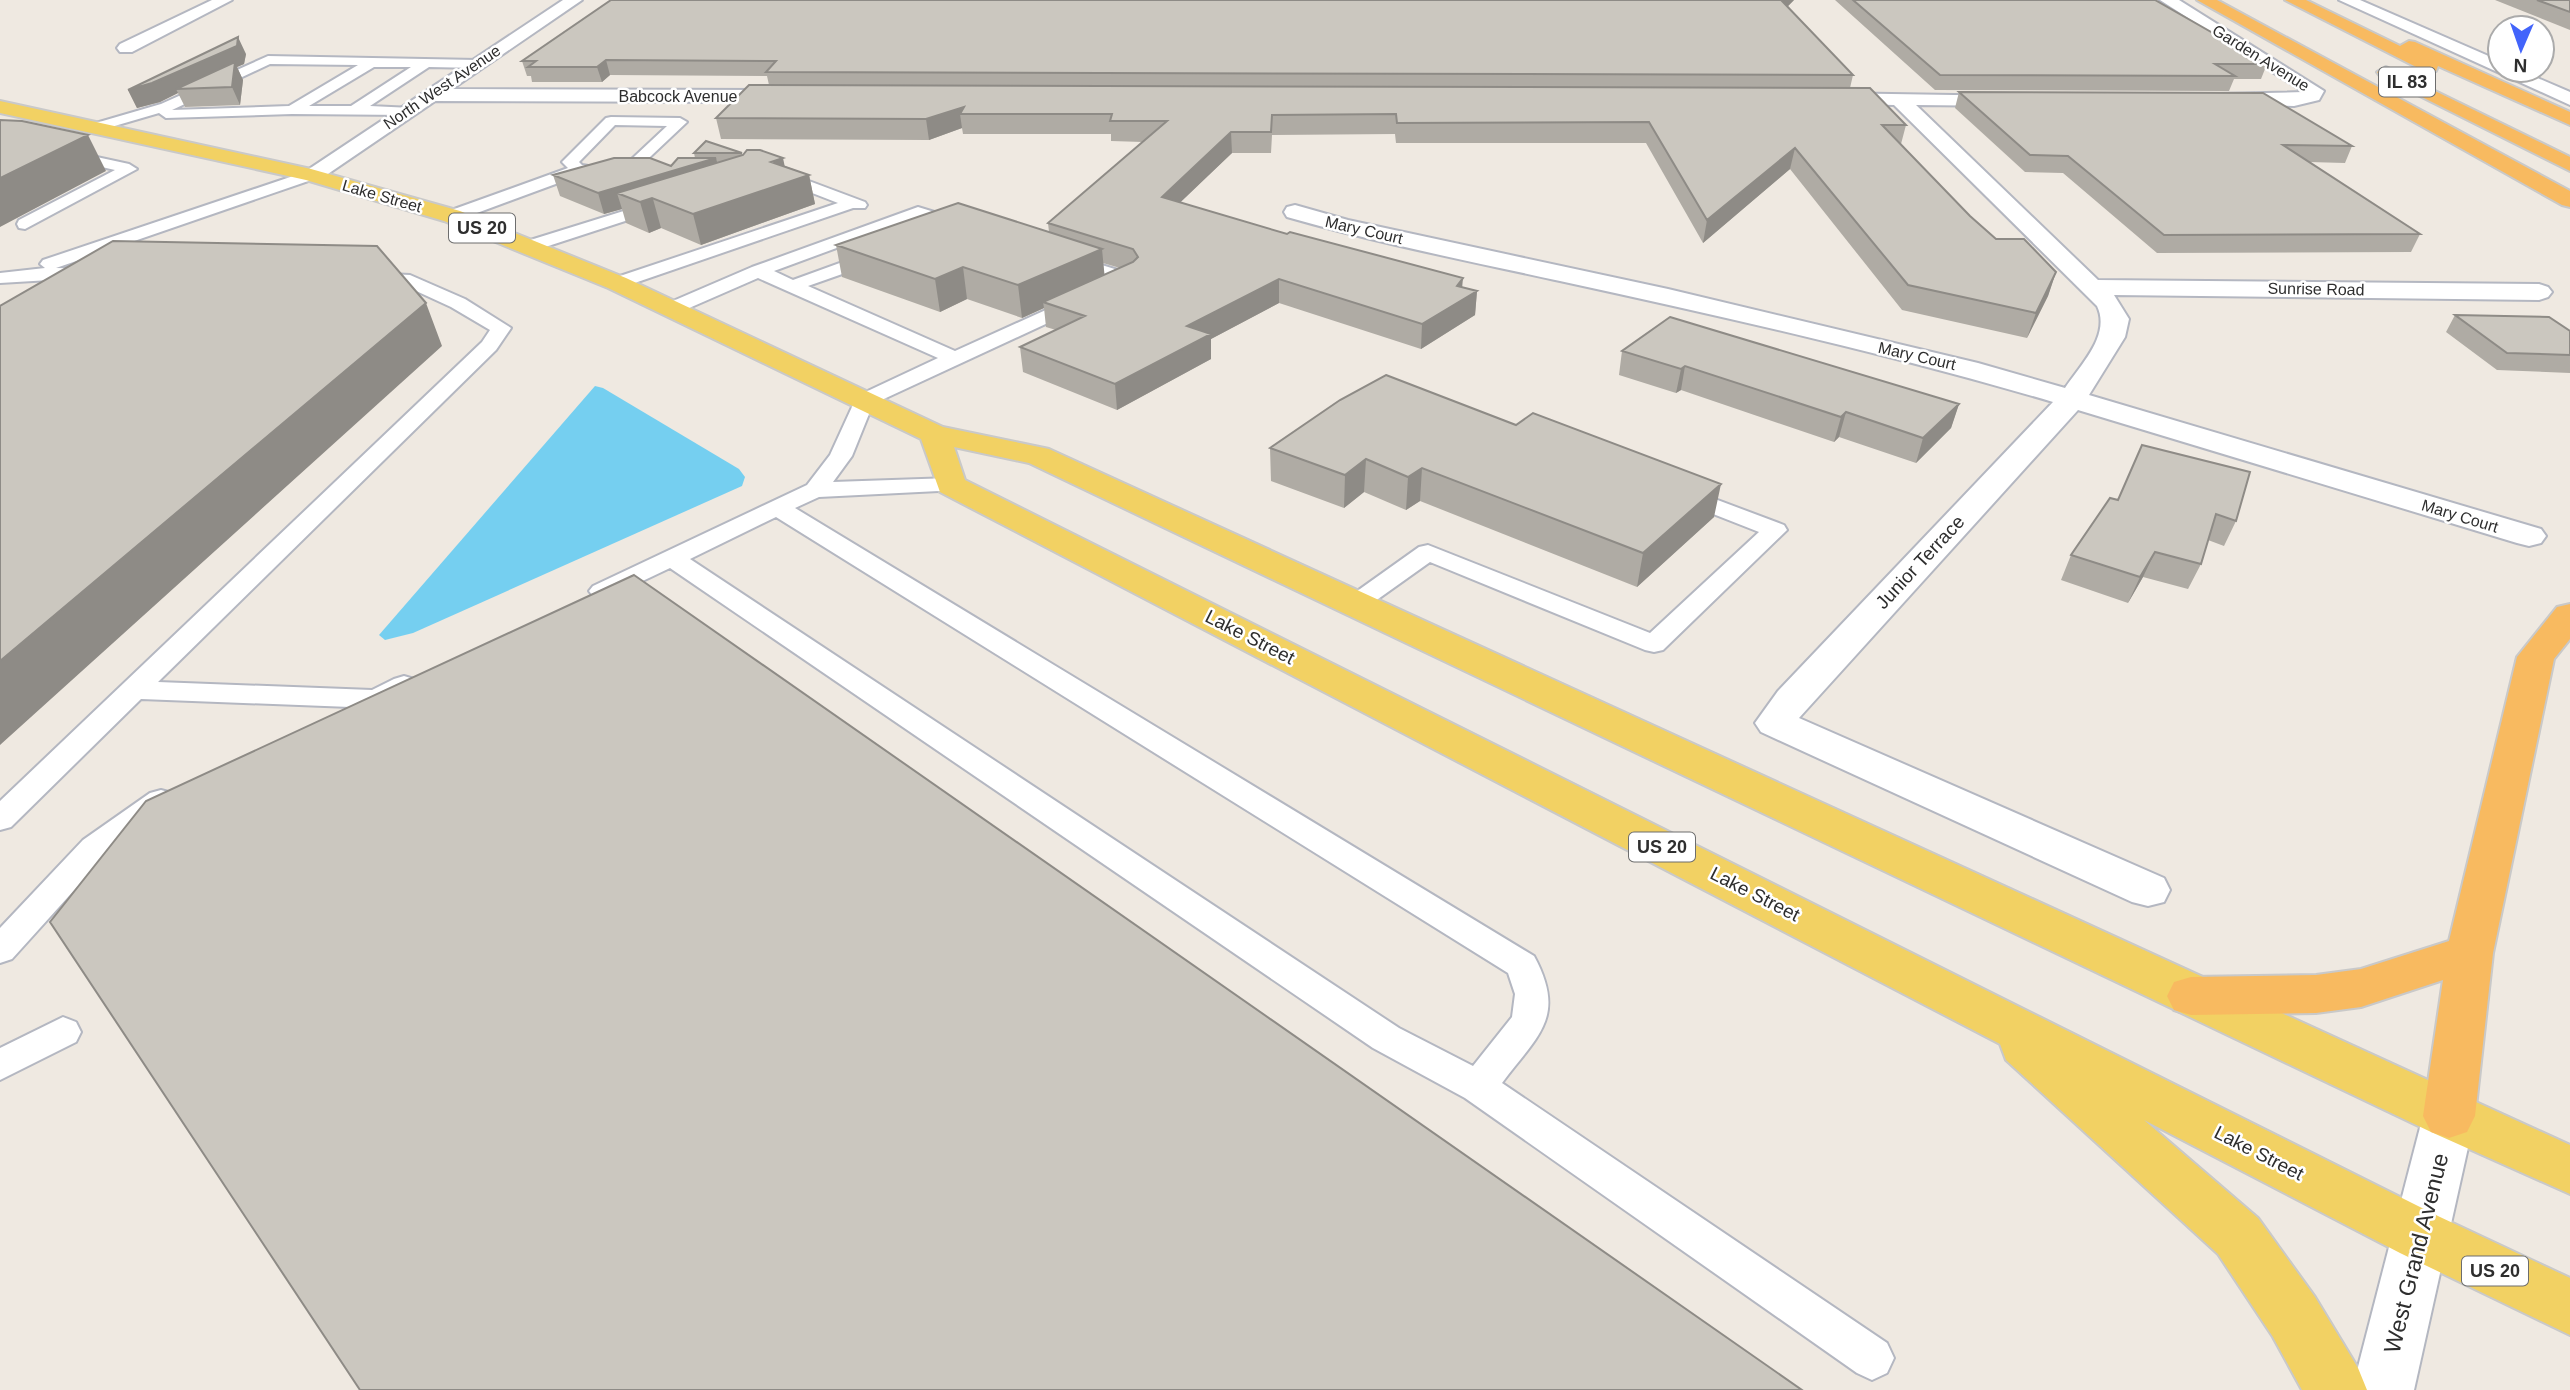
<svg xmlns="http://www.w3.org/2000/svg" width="2570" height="1390" font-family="Arial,sans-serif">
<rect width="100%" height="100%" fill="#efe9e1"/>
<path fill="#75cff0" d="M 595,386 L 603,388 L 739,469 L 745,477 L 742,486 L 413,633 L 385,640 L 379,635 Z"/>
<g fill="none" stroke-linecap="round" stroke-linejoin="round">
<g stroke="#b4b7c1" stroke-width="4">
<path id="service" d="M 268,56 L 477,60 L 483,64 L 477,68 L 429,67 L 370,106 L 412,108 L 414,111 L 407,115 L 292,114 L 166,118 L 159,113 L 94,132 L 87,128 L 89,125 L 161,104 ZM 270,64 L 358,65 L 289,106 L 172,110 ZM 374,67 L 411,67 L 351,106 L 309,106 Z
M 611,117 L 680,118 L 687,122 L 633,173 L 623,173 L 620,170 L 667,126 L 615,125 L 579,162 L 582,165 L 595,167 L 598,170 L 595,173 L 580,175 L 458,220 L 452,221 L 444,216 L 446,212 L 568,168 L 562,162 L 606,118 Z
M 0,136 L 129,164 L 137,169 L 25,229 L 19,228 L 17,224 L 19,220 L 115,170 L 0,144 Z
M 777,169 L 865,202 L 867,205 L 865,208 L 853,208 L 623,287 L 611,287 L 608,283 L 611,279 L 838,203 L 771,177 L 769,174 L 771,171 Z
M 311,170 L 317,172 L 319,175 L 317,178 L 56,268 L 100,269 L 103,273 L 100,277 L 0,283 L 0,273 L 45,268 L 40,264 L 43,260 Z
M 659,200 L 665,202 L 667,205 L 665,208 L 536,250 L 524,250 L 521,246 L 524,242 Z
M 918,207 L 967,222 L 969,226 L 961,231 L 918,218 L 774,271 L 793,280 L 870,252 L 882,252 L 885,256 L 882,260 L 808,286 L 955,351 L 1112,280 L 1064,265 L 1061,261 L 1064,257 L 1076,257 L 1134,275 L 1137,279 L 1134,283 L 873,404 L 852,456 L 833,482 L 951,478 L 959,480 L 963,485 L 959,490 L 819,497 L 795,508 L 1534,956 C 1567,1017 1538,1035 1502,1083 L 1887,1343 L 1894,1358 L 1887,1373 L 1872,1380 L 1857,1373 L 1465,1098 L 1373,1048 L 670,568 L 611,596 L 602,599 L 593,596 L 589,591 L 593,586 L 807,485 L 830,455 L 857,396 L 938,358 L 758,278 L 680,312 L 666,312 L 664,308 L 666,304 L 752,267 ZM 776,517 L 1508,973 L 1515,994 L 1512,1017 L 1473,1066 L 1399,1028 L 690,559 Z
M 369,273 L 410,275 L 465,299 L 511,328 L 496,350 L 158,682 L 372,690 L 394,679 L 404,676 L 414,679 L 418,685 L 414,691 L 376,708 L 141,699 L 11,827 L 0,830 L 0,801 L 482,342 L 490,330 L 451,307 L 401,284 L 363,282 L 360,278 L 363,274 Z
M 1683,487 L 1784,525 L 1787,530 L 1663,650 L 1654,652 L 1645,650 L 1430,562 L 1364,609 L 1355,612 L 1346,609 L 1342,604 L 1346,599 L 1419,547 L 1428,545 L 1650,633 L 1759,532 L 1675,499 L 1671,494 L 1675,489 Z
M 161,790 L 172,793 L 176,800 L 172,807 L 105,856 L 12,959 L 0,963 L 0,928 L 83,840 L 150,793 Z
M 63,1017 L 76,1022 L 81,1032 L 76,1042 L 0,1080 L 0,1048 Z"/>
</g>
<g stroke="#b4b7c1" stroke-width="4">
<path id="minor" d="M 212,0 L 232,0 L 132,52 L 120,52 L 117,48 L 120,44 Z
M 563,0 L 582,0 L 452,89 L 789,90 L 798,96 L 789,102 L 435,101 L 319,180 L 303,180 L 300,175 Z
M 2160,0 L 2179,0 L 2324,91 L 2319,100 L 2294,106 L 2214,104 L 2211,100 L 2214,96 L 2221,94 L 2304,92 Z
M 2339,0 L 2360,0 L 2500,61 L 2500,70 L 2519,70 L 2570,92 L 2570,105 Z
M 1829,93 L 2017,96 L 2020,100 L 2017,104 L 2010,106 L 1916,105 L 2098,280 L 2539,284 L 2548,287 L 2552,292 L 2548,297 L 2539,300 L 2114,295 L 2129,319 L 2125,337 L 2089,395 L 2541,529 L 2546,536 L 2541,543 L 2529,546 L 2517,543 L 2078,410 L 1799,718 L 2164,878 L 2170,890 L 2164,902 L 2148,906 L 2132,902 L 1761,732 L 1755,723 L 1778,691 L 2053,402 C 1891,354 1725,317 1560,281 C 1469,261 1377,243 1287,217 L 1284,212 L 1287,207 L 1295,205 L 1348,220 L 1668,289 L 1978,363 L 2065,388 C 2081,364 2111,335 2097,306 L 1894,105 L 1822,103 L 1819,99 L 1822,95 Z"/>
</g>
<g stroke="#b4b7c1" stroke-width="4">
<path id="secondary" d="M 2449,1094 L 2467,1100 L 2475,1116 L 2414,1390 L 2352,1390 L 2423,1116 L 2431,1100 Z"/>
</g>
<g stroke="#c9c9c9" stroke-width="4">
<path id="primary" d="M 0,101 L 311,169 L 460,211 L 626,278 L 943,427 L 1049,449 L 2570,1145 L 2570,1194 L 2431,1132 L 1029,463 L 954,447 L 965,480 L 2440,1217 L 2570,1278 L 2570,1335 L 2400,1253 L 2144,1120 L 2258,1218 L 2315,1297 L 2358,1368 L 2367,1390 L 2302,1390 L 2273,1337 L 2218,1254 L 2006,1060 L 2000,1044 L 940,492 L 921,439 L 608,288 L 444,221 L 306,180 L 0,113 Z"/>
</g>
<g stroke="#c9c9c9" stroke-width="4">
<path id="trunk" d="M 2197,0 L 2217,0 L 2570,191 L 2570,207 L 2562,205 Z
M 2285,0 L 2306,0 L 2400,46 L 2409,41 L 2415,42 L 2570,112 L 2570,125 L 2438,66 L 2436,71 L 2424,71 Z
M 2386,67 L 2570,157 L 2570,171 L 2380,76 L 2377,72 Z
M 2570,604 L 2570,639 L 2554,659 L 2493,953 L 2475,1116 L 2467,1132 L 2449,1138 L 2431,1132 L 2423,1116 L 2443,980 L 2361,1007 L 2316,1013 L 2191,1015 L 2174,1010 L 2167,996 L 2174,982 L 2191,977 L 2316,975 L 2361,969 L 2449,941 L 2517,657 L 2557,607 Z"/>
</g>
<use href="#service" fill="#fff" fill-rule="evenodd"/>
<use href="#minor" fill="#fff" fill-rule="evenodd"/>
<use href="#secondary" fill="#fff" fill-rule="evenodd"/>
<use href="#primary" fill="#f2d163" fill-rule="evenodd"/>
<use href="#trunk" fill="#f8ba60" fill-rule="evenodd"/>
</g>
<path fill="#afaba4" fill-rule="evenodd" d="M 611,0 L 1794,0 L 1787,7 L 1853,75 L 1850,88 L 1906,125 L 1901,144 L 1970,216 L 1996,239 L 2056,272 L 2048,296 L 2027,338 L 1902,310 L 1790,169 L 1703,243 L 1646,143 L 1396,143 L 1395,134 L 1272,135 L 1271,153 L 1232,153 L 1180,202 L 1462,287 L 1477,291 L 1475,315 L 1421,349 L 1279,303 L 1211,339 L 1211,359 L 1117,410 L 1023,372 L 1020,347 L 1056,330 L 1046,327 L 1044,308 L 1022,318 L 967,299 L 940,312 L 842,277 L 836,245 L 1049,232 L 1048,223 L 1143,142 L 1111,141 L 1111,134 L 963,134 L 962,128 L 929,140 L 721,139 L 716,118 L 769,85 L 767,76 L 610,75 L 602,82 L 532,82 L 531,76 L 527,76 L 522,61 ZM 1103,263 L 1120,268 L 1104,275 Z
M 1835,0 L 2155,0 L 2267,64 L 2261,79 L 2234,79 L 2229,91 L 1935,90 Z
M 2495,0 L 2570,0 L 2570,30 Z
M 246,54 L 244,64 L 237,67 L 243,80 L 240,105 L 185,107 L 178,93 L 160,102 L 137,108 L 128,90 Z
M 1959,92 L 2352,146 L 2345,163 L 2309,162 L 2420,234 L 2411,252 L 2157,253 L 2063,173 L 2025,172 L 1955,108 Z
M 694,153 L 742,153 L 743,156 L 785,166 L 809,175 L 815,204 L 701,245 L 661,228 L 649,233 L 626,223 L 622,209 L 604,214 L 560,196 L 553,175 L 671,166 L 695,158 Z
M 2455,315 L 2570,331 L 2570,373 L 2497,370 L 2446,332 Z
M 1622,351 L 1959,404 L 1951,428 L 1916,463 L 1839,437 L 1834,442 L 1681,390 L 1676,393 L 1619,375 Z
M 1340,400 L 1714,517 L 1637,587 L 1420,501 L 1406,510 L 1364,492 L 1344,508 L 1271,481 L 1270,448 Z
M 2142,445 L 2236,521 L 2224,546 L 2208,540 L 2201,564 L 2188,589 L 2143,577 L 2128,603 L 2061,580 L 2071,555 L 2118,500 Z"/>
<path fill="#8e8b86" d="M 1783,0 L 1794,0 L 1779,15 L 1782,1 Z
M 238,37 L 246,54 L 244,64 L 237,67 L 243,80 L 240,105 L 232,87 L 176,89 L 178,93 L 160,102 L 137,108 L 128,90 Z
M 606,60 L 610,75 L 602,82 L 597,67 Z
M 964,107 L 960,114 L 962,128 L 929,140 L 926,119 Z
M 1231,132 L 1232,153 L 1163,219 L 1162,197 Z
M 88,135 L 106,171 L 0,227 L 0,178 Z
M 1795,148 L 1790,169 L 1703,243 L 1707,220 Z
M 716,158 L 721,178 L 653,199 L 661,228 L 649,233 L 640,202 L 617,193 L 622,209 L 604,214 L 598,193 Z
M 783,158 L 788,182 L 809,175 L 815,204 L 701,245 L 693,214 L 771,162 Z
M 1102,249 L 1105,280 L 1043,302 L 1044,308 L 1022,318 L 1018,285 Z
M 963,267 L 967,299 L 940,312 L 935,279 Z
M 2056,272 L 2048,296 L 2027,338 L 2036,313 Z
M 1463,278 L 1461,300 L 1477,291 L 1475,315 L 1421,349 L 1422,324 Z
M 1279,279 L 1279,303 L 1211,339 L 1211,359 L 1117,410 L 1115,384 L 1187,326 Z
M 426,303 L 442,346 L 0,745 L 0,661 Z
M 1685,366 L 1681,390 L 1676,393 L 1681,369 Z
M 1959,404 L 1951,428 L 1916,463 L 1923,438 Z
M 1846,412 L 1839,437 L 1834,442 L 1841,417 Z
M 1366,459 L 1364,492 L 1344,508 L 1345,475 Z
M 1422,468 L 1420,501 L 1406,510 L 1408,477 Z
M 1721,484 L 1714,517 L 1637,587 L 1643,553 Z
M 2155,552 L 2143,577 L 2128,603 L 2140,577 Z"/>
<path fill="#cbc7bf" stroke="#8e8b86" stroke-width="2" d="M 611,0 L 1783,0 L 1782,1 L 1853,75 L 766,72 L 776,61 L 606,60 L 597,67 L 528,67 L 536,61 L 522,61 Z
M 1853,0 L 2155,0 L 2267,64 L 2215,64 L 2235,76 L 1940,75 Z
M 2537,0 L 2570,0 L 2570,12 Z
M 238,37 L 237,46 L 152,83 L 128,90 Z
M 235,62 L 232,87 L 176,89 Z
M 749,85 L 1870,88 L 1906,125 L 1882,125 L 1970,216 L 1996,239 L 2024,239 L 2056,272 L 2036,313 L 1908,285 L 1795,148 L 1707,220 L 1649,122 L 1397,123 L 1396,114 L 1272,115 L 1271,132 L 1231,132 L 1162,197 L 1287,234 L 1290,232 L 1463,278 L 1457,286 L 1477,291 L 1422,324 L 1279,279 L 1187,326 L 1211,334 L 1115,384 L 1020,347 L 1085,316 L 1043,302 L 1133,262 L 1138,257 L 1133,249 L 1048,223 L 1167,121 L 1110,121 L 1112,114 L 960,114 L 964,107 L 926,119 L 716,118 Z
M 1959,92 L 2263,93 L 2352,146 L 2283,145 L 2420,234 L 2164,235 L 2068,156 L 2030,155 Z
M 0,120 L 22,121 L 88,135 L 0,178 Z
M 706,141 L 742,153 L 694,153 Z
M 747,150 L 760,150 L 783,158 L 771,162 L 809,175 L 693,214 L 652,198 L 640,202 L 617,193 L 743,155 Z
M 614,158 L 650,158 L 671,166 L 678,158 L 716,158 L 598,193 L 553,175 Z
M 958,203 L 1102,249 L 1018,285 L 963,267 L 935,279 L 836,245 Z
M 113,241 L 377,246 L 426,303 L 0,661 L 0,306 Z
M 2455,315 L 2549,317 L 2570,331 L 2570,355 L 2507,353 Z
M 1670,317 L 1959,404 L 1923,438 L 1846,412 L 1841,417 L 1685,366 L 1681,369 L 1622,351 Z
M 1386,375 L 1516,425 L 1533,413 L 1721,484 L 1643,553 L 1422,468 L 1408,477 L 1366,459 L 1345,475 L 1270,448 L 1340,400 Z
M 2142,445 L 2250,472 L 2236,521 L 2216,514 L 2201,564 L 2155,552 L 2140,577 L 2071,555 L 2110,498 L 2118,500 Z
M 634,575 L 1802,1390 L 360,1390 L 50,922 L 146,801 Z"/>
<g text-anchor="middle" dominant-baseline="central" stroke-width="5" stroke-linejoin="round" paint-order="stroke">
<g font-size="16" fill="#2e2e2e" stroke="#fff">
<text transform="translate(2261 58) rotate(32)">Garden Avenue</text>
<text transform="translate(442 87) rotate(-34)">North West Avenue</text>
<text x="678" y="96">Babcock Avenue</text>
<text transform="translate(382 196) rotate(16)">Lake Street</text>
<text transform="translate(1364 230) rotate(13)">Mary Court</text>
<text transform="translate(2316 289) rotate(1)">Sunrise Road</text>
<text transform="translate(1917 356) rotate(13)">Mary Court</text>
<text transform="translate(2460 516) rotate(17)">Mary Court</text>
</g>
<g fill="#fff" stroke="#6d6d6d" stroke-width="2">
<rect x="2379" y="67.5" width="56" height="29" rx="5"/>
<rect x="449" y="213.5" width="66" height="29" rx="5"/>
<rect x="1629" y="832.5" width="66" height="29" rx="5"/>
<rect x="2462" y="1256.5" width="66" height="29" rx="5"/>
</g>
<g font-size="18" font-weight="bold" fill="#2e2e2e">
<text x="2407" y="82">IL 83</text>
<text x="482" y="228">US 20</text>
<text x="1662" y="847">US 20</text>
<text x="2495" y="1271">US 20</text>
</g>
<g font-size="19" fill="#2e2e2e" stroke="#fff">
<text transform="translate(1920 562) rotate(-47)">Junior Terrace</text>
<text transform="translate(1250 637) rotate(27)">Lake Street</text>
<text transform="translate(1755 894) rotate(27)">Lake Street</text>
<text transform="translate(2259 1153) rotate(27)">Lake Street</text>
</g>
<g font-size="23" fill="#2e2e2e" stroke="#fff">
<text transform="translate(2416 1253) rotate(-76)">West Grand Avenue</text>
</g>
</g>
<g transform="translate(2521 49) rotate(182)"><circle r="33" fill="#ffffff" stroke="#ababab" stroke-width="2"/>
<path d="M0-5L12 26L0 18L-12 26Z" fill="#4264fb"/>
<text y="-10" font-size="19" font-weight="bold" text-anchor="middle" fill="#2e2e2e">N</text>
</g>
</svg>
